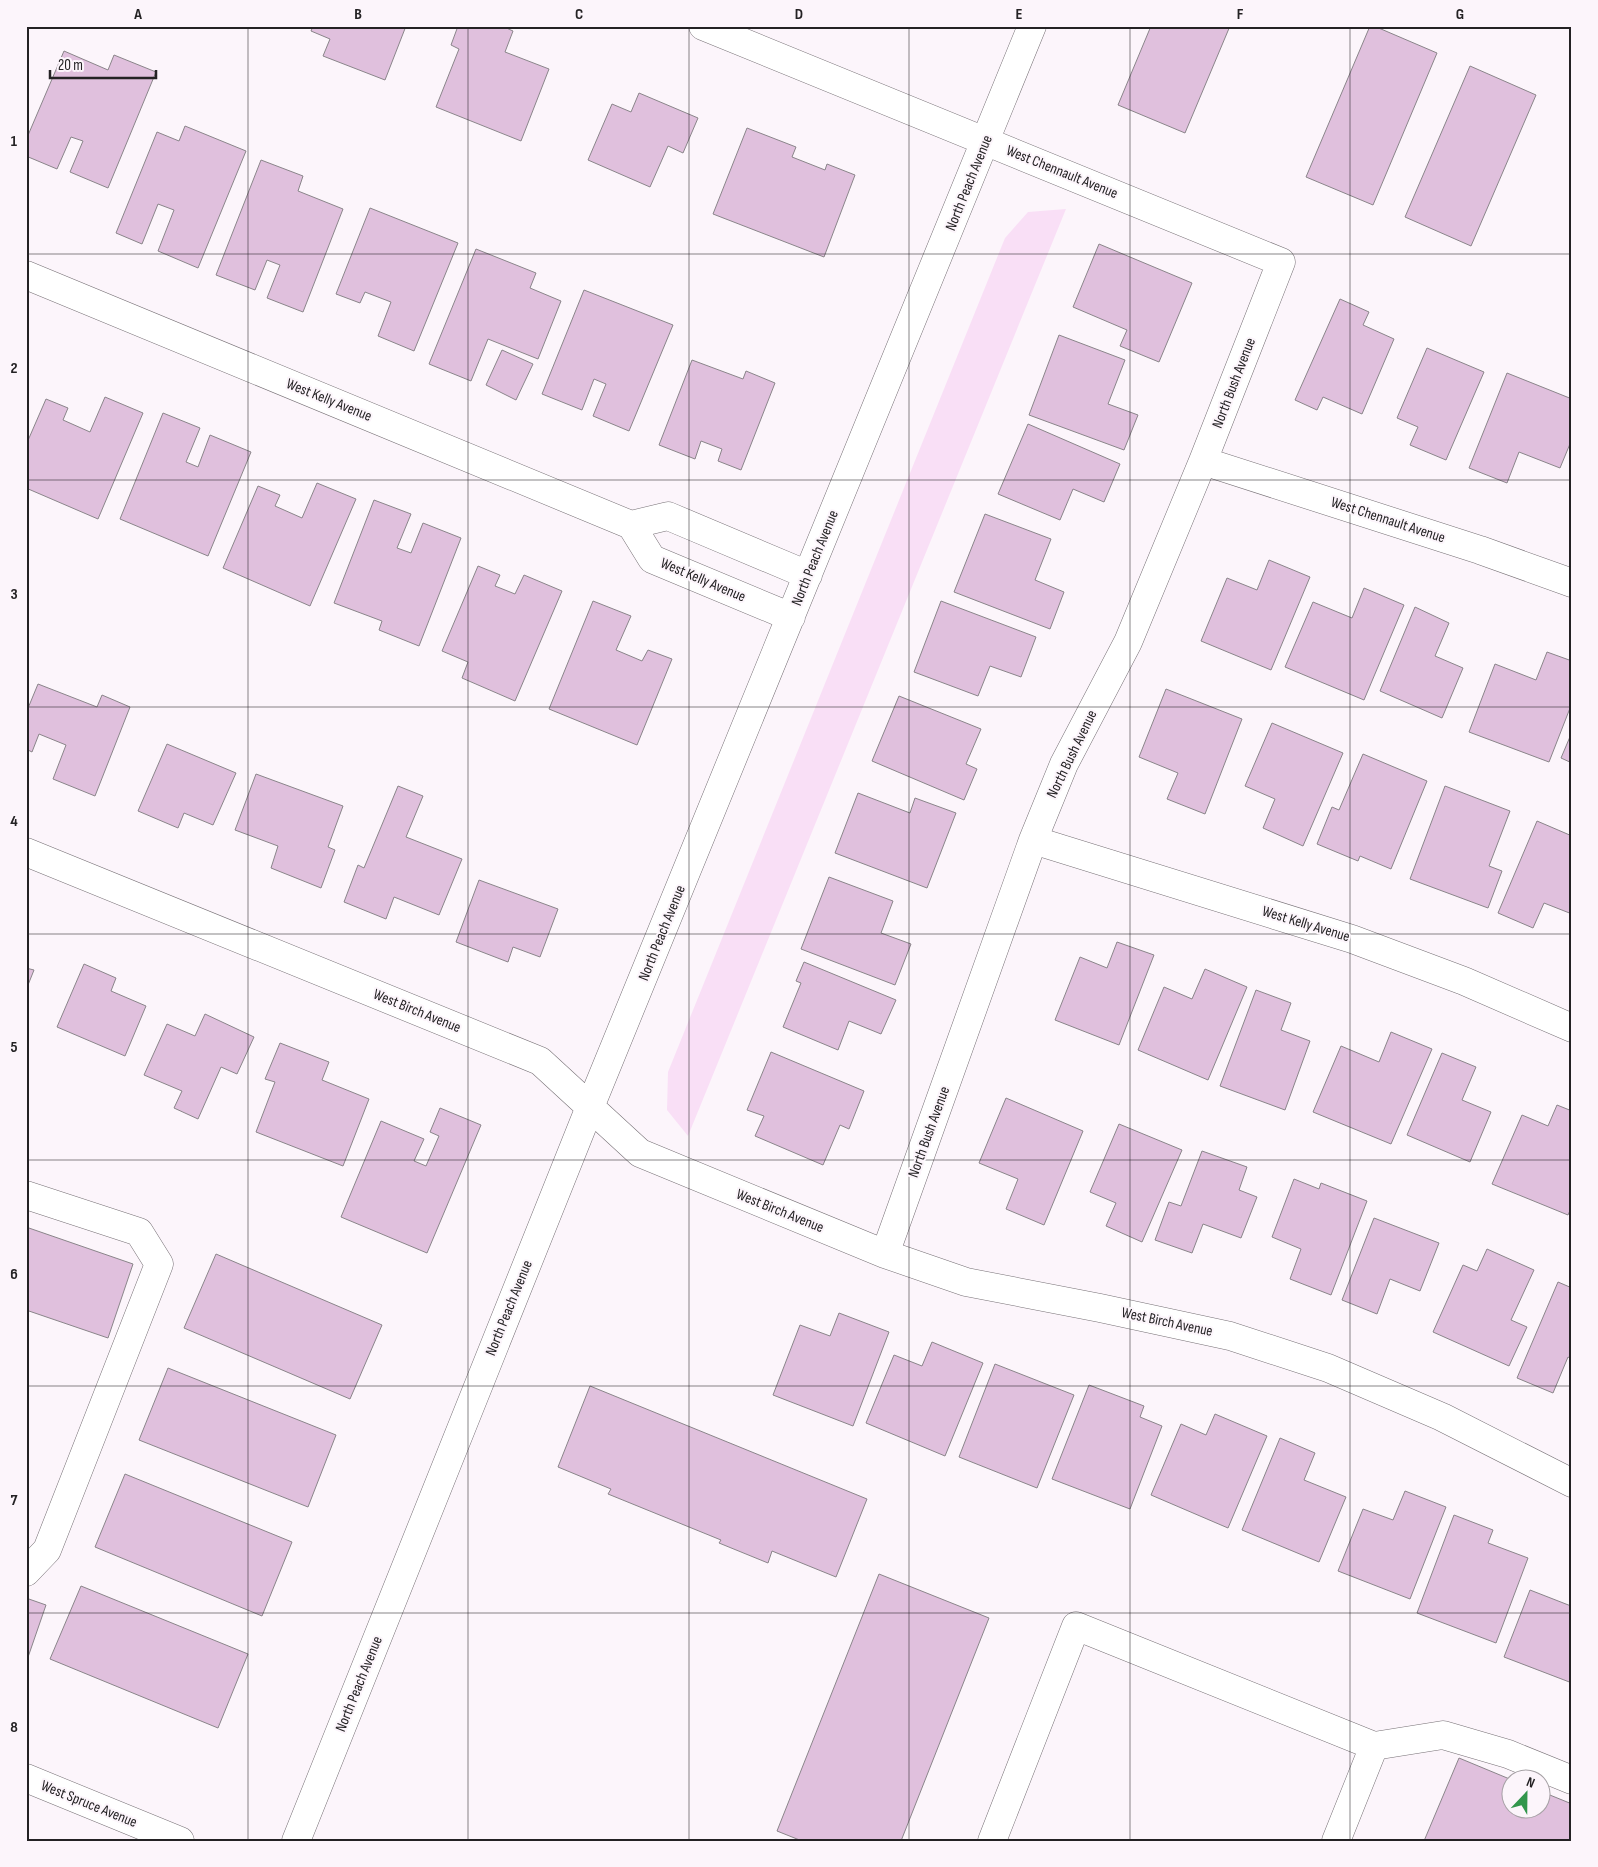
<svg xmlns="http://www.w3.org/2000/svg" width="1598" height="1867" font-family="'Sofia Sans Condensed',sans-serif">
<rect width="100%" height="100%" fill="#fcf5fb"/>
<path fill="#f9dff6" d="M 1066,209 L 688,1136 L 667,1110 L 668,1072 L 1005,238 L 1028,212 Z"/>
<path fill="#e0c0dd" stroke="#8a858a" d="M 313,26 L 406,26 L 385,80 L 323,56 L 330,39 L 311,31 Z
M 458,26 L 502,26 L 513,31 L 505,52 L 549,69 L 521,141 L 436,107 L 459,49 L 451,45 Z
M 1151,26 L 1230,26 L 1185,133 L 1118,105 Z
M 1370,26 L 1374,26 L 1437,53 L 1373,205 L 1306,177 Z
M 64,51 L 108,70 L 114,55 L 156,72 L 108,188 L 70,172 L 83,141 L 71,137 L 57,169 L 26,156 L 26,140 Z
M 1470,66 L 1536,95 L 1471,246 L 1405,217 Z
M 639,93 L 698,118 L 683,153 L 668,146 L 650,187 L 588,160 L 612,104 L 631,112 Z
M 185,126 L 246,151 L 198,268 L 158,251 L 174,210 L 158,204 L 142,244 L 116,233 L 157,132 L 179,141 Z
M 747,128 L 796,147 L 792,157 L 825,170 L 827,164 L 855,175 L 824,257 L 713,214 Z
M 261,160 L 303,176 L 298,191 L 343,209 L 303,312 L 267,298 L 280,265 L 267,260 L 255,290 L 216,275 Z
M 370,208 L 458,243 L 414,351 L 378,336 L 391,302 L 365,292 L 360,303 L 336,294 Z
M 1099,244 L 1192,283 L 1159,362 L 1120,346 L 1127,330 L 1073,307 Z
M 476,249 L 536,273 L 530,288 L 561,301 L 538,359 L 488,339 L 471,381 L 429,364 Z
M 584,290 L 673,325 L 629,431 L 593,416 L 606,384 L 594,379 L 582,410 L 542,394 Z
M 1340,299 L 1369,312 L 1363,325 L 1394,339 L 1362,414 L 1323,397 L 1317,410 L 1295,400 Z
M 1059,335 L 1125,360 L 1108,404 L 1138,415 L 1124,450 L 1029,415 Z
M 1427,348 L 1484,372 L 1446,460 L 1410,445 L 1418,427 L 1397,418 Z
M 502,350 L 533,364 L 516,400 L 486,385 Z
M 692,360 L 743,379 L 746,371 L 775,383 L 741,470 L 718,461 L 722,449 L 701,441 L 695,459 L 659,445 Z
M 1507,373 L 1572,399 L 1572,439 L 1560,468 L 1519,452 L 1507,483 L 1469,468 Z
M 105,397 L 143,413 L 98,519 L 26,488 L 26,445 L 46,399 L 68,408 L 63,420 L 90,432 Z
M 163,413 L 200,428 L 186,462 L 198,467 L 210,435 L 251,452 L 208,556 L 120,519 Z
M 1028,424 L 1120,464 L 1104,502 L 1073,489 L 1060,520 L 998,494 Z
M 317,483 L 356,499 L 310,606 L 223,568 L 258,486 L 280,495 L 275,506 L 302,518 Z
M 374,500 L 411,514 L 397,548 L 411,553 L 423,523 L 461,538 L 419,646 L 379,630 L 382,621 L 334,603 Z
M 985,514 L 1051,539 L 1035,580 L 1064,592 L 1050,629 L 954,592 Z
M 1269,560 L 1310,577 L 1271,670 L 1201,641 L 1227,578 L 1257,590 Z
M 478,566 L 500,575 L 495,586 L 515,594 L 524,575 L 562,591 L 515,701 L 462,678 L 468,662 L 442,651 Z
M 1364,588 L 1404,605 L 1364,700 L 1285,667 L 1313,602 L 1352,618 Z
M 593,601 L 631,616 L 616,650 L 642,661 L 648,650 L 672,659 L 637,745 L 549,709 Z
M 941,601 L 1036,637 L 1021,677 L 990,666 L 978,696 L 914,672 Z
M 1415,607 L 1449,623 L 1435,656 L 1463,668 L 1442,718 L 1380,691 Z
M 1547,652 L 1572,661 L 1572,703 L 1549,762 L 1469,732 L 1495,664 L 1536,680 Z
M 38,684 L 97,707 L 102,695 L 130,707 L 95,796 L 53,779 L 66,745 L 39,734 L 32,752 L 26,749 L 26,713 Z
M 1166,689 L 1242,719 L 1205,814 L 1167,799 L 1178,773 L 1139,757 Z
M 899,696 L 981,729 L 966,764 L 977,769 L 964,800 L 872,761 Z
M 1272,723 L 1343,753 L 1303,846 L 1263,828 L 1275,799 L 1245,786 Z
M 1572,732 L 1572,763 L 1561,758 Z
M 167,744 L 236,773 L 213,825 L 184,813 L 178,828 L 138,811 Z
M 1363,754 L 1427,781 L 1391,869 L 1360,856 L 1358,861 L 1317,844 L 1332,807 L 1339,810 Z
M 256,774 L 343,806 L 328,847 L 335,850 L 321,888 L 271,868 L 278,846 L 235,830 Z
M 398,786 L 423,796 L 406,837 L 462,859 L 439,915 L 394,897 L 386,919 L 344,902 L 358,865 L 364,868 Z
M 1445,786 L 1510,811 L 1489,866 L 1502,871 L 1488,908 L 1410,879 Z
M 858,793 L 910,813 L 915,798 L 956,813 L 927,888 L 835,853 Z
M 1537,821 L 1572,836 L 1572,914 L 1544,903 L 1533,928 L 1498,913 Z
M 829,877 L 893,901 L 881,933 L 911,944 L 895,985 L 801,949 Z
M 479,880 L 558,909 L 540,957 L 513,947 L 508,962 L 456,942 Z
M 1117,942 L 1154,955 L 1119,1045 L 1055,1020 L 1080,957 L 1107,968 Z
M 804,962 L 896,1000 L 881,1034 L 849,1021 L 838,1050 L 783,1027 L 801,983 L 796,981 Z
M 84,964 L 116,978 L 111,991 L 146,1006 L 125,1056 L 57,1027 Z
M 26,968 L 34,970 L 26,990 Z
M 1205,969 L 1247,987 L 1208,1080 L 1138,1050 L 1164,987 L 1192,999 Z
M 1256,990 L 1291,1003 L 1281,1030 L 1310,1041 L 1285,1110 L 1220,1086 Z
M 205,1014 L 254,1037 L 237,1074 L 221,1067 L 198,1119 L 174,1108 L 182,1091 L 144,1075 L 167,1024 L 195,1036 Z
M 1391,1032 L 1432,1049 L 1391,1144 L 1313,1112 L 1341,1046 L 1379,1062 Z
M 280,1043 L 329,1062 L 322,1080 L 369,1099 L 343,1166 L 256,1132 L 275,1082 L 265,1079 Z
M 771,1052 L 864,1091 L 849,1129 L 840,1125 L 823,1165 L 755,1136 L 764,1116 L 747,1110 Z
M 1442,1053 L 1476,1067 L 1462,1100 L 1491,1112 L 1470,1162 L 1407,1135 Z
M 1006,1098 L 1083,1131 L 1044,1225 L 1006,1209 L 1018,1179 L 979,1163 Z
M 1557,1105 L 1572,1111 L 1572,1206 L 1568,1215 L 1492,1184 L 1522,1115 L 1548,1126 Z
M 440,1108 L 481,1125 L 427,1253 L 341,1217 L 381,1121 L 424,1139 L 414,1161 L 426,1166 L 439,1136 L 430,1132 Z
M 1119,1124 L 1182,1150 L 1142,1242 L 1106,1226 L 1116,1203 L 1090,1192 Z
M 1202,1151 L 1247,1167 L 1239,1190 L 1257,1197 L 1241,1238 L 1203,1224 L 1192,1253 L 1155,1240 L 1169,1202 L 1181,1206 Z
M 1294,1179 L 1319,1189 L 1321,1183 L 1367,1201 L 1331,1295 L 1290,1279 L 1301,1249 L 1272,1237 Z
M 1374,1218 L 1439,1243 L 1420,1291 L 1390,1279 L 1377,1314 L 1342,1300 Z
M 26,1227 L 133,1264 L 108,1338 L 26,1310 Z
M 1487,1249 L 1534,1270 L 1511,1320 L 1527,1327 L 1509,1366 L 1433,1332 L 1463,1265 L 1477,1271 Z
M 216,1254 L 382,1325 L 350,1399 L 184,1328 Z
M 1558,1282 L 1572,1288 L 1572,1359 L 1568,1357 L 1553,1393 L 1517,1378 Z
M 839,1313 L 889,1332 L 853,1426 L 773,1395 L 800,1325 L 830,1336 Z
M 932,1342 L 983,1363 L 945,1456 L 866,1423 L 894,1355 L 922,1366 Z
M 995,1364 L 1074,1395 L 1037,1488 L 959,1457 Z
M 168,1368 L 336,1435 L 308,1507 L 139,1440 Z
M 1089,1385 L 1144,1406 L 1140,1417 L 1162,1426 L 1130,1509 L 1052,1479 Z
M 590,1386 L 867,1499 L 836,1577 L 772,1551 L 768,1563 L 719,1543 L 721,1540 L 608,1494 L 611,1489 L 558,1467 Z
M 1215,1414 L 1267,1436 L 1228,1528 L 1151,1495 L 1181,1424 L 1206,1435 Z
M 1280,1438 L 1315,1453 L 1304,1480 L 1346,1497 L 1319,1562 L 1242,1530 Z
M 125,1474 L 292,1542 L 262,1616 L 95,1547 Z
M 1405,1491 L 1446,1507 L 1410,1599 L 1338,1571 L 1363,1509 L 1393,1520 Z
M 1454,1515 L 1493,1530 L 1488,1543 L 1528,1558 L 1496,1643 L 1417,1613 Z
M 879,1574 L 989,1618 L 901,1841 L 802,1841 L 777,1831 Z
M 81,1586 L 248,1654 L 218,1728 L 50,1659 Z
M 1530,1590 L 1571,1606 L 1572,1605 L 1572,1683 L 1504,1657 Z
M 26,1598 L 46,1605 L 26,1663 Z
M 1459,1758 L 1512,1780 L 1510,1780 L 1510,1810 L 1540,1810 L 1540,1791 L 1572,1804 L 1572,1841 L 1424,1841 Z"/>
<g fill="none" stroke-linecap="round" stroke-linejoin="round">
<g stroke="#777176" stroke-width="29">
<path id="minor" d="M 703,26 L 1281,262 L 1203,461 L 1128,642 L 1064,764 L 1033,840 L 885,1254
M 26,275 L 631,525 L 668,516 L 808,575
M 1203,461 L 1480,550 L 1572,583
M 631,525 L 652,559 L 791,617
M 1033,840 L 1352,939 L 1464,981 L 1572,1028
M 26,852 L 540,1061 L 640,1153 L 885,1254 L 966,1282 L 1100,1308 L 1230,1336 L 1328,1368 L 1442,1417 L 1572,1483
M 26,1195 L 139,1232 L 159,1264 L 47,1550 L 26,1572
M 1374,1746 L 1443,1735 L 1508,1754 L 1572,1780
M 26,1778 L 180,1841
M 296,1841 L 590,1107 L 1032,26
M 992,1841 L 1076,1626 L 1374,1746 L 1336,1841"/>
</g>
<use href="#minor" stroke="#fff" stroke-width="28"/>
</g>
<path fill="none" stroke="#242224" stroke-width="1" stroke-opacity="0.55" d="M 248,26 L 248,1841M 468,26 L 468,1841M 689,26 L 689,1841M 909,26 L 909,1841M 1130,26 L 1130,1841M 1350,26 L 1350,1841M 26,254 L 1572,254M 26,480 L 1572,480M 26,707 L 1572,707M 26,934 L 1572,934M 26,1160 L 1572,1160M 26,1386 L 1572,1386M 26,1613 L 1572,1613"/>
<g text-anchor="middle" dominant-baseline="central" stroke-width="4" stroke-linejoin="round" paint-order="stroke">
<g font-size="15" fill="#242224" stroke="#fcf5fb">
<text transform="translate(1062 172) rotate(22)">West Chennault Avenue</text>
<text transform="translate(969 183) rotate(-68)">North Peach Avenue</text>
<text transform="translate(1234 383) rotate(-69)">North Bush Avenue</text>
<text transform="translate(329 400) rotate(22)">West Kelly Avenue</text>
<text transform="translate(1388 520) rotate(18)">West Chennault Avenue</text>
<text transform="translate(815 558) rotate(-68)">North Peach Avenue</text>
<text transform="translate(703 580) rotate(23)">West Kelly Avenue</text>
<text transform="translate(1072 754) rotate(-64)">North Bush Avenue</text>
<text transform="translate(1306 924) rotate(17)">West Kelly Avenue</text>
<text transform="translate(662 933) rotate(-68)">North Peach Avenue</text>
<text transform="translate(417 1011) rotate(22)">West Birch Avenue</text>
<text transform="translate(929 1132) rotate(-70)">North Bush Avenue</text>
<text transform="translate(780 1211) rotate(22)">West Birch Avenue</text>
<text transform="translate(509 1308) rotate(-68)">North Peach Avenue</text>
<text transform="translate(1167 1322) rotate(12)">West Birch Avenue</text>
<text transform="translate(359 1684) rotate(-68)">North Peach Avenue</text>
<text transform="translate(89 1804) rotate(22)">West Spruce Avenue</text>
</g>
</g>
<rect width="1598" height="1867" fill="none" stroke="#fcf5fb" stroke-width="55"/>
<g transform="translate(1526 1794) rotate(22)"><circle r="24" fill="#fcf5fb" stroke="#a6a1a5"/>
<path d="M0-4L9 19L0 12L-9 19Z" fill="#32964c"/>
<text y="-8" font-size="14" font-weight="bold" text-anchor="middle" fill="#242224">N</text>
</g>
<path d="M50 70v8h106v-8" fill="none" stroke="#242224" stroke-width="2.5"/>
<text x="58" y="70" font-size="15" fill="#242224" stroke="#fcf5fb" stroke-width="4" paint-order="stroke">20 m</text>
<rect x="28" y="28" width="1542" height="1812" fill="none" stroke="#242224" stroke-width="2"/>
<g font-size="16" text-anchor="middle" font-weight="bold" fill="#242224">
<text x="138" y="19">A</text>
<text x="358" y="19">B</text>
<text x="579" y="19">C</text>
<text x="799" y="19">D</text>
<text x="1019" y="19">E</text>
<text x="1240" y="19">F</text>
<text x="1460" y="19">G</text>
<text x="14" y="146">1</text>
<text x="14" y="373">2</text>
<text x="14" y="599">3</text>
<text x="14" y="826">4</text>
<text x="14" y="1052">5</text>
<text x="14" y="1279">6</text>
<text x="14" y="1505">7</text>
<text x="14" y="1732">8</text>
</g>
</svg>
